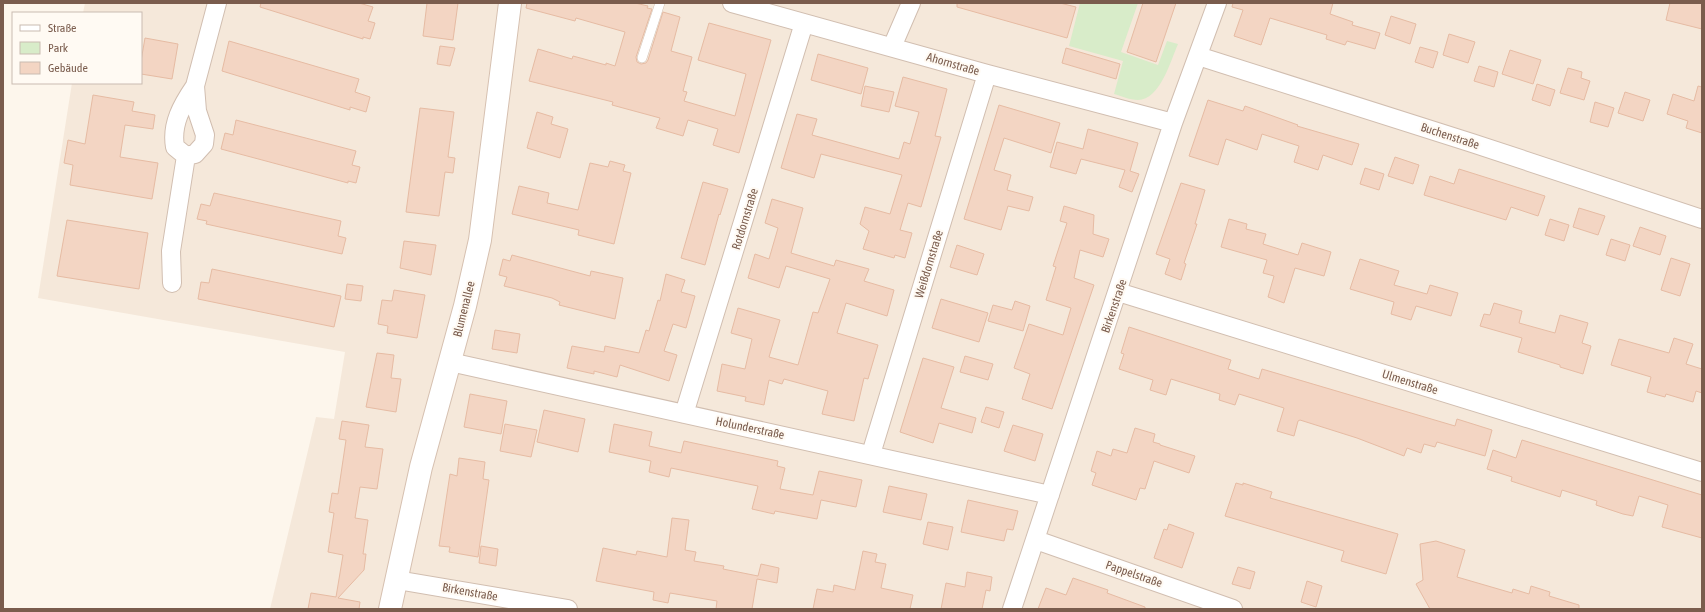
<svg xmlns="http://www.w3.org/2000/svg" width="1705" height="612" font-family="'Asap Condensed',sans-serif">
<rect width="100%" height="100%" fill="#fdf6ec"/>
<path fill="#f5e8da" d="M 85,3 L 1702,3 L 1702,609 L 270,609 L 316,417 L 334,419 L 345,352 L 38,298 L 72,83 L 141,83 L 141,13 L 83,13 Z"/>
<path fill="#d8ecc9" d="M 1080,3 L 1138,3 L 1121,52 L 1158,65 L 1167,41 L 1178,44 C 1171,60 1160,100 1138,100 C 1130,100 1121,96 1114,94 L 1123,61 L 1069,46 Z"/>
<path fill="#f3d5c3" stroke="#e6bba3" d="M 261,3 L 359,3 L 373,7 L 368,21 L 375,23 L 370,39 L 363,37 L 363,39 L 260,7 Z
M 427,3 L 458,3 L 453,40 L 423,36 Z
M 527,3 L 635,3 L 648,6 L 647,8 L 652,9 L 636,57 L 637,62 L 641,64 L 646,63 L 648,60 L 663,12 L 680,17 L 671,51 L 692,57 L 683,91 L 687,92 L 684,101 L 735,116 L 746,74 L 698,60 L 709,23 L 771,40 L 739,153 L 713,145 L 718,129 L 688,120 L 683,136 L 656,128 L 660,118 L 612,105 L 613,102 L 529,81 L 538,49 L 572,59 L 573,56 L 606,65 L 606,63 L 615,66 L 625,32 L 576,18 L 575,21 L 526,8 Z
M 957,3 L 1060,3 L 1076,7 L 1067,38 L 957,7 Z
M 1143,3 L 1176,3 L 1156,62 L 1127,52 Z
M 1233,3 L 1333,3 L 1330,14 L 1353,22 L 1352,25 L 1380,33 L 1375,49 L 1347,41 L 1345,45 L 1326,39 L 1327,35 L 1270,18 L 1261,45 L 1234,36 L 1243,10 L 1232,7 Z
M 1670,3 L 1702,3 L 1702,29 L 1666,20 Z
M 1391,16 L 1416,24 L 1410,44 L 1385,35 Z
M 1449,34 L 1475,42 L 1468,63 L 1443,55 Z
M 145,38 L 178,44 L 172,79 L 141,74 L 141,61 Z
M 229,41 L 359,79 L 355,92 L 370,97 L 366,112 L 350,107 L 350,110 L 222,71 Z
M 440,46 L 455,48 L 450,66 L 437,64 Z
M 1420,47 L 1438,52 L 1433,68 L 1415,62 Z
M 1066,48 L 1120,64 L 1116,79 L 1062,63 Z
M 1510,50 L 1541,60 L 1533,84 L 1502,74 Z
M 818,54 L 868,68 L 861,94 L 811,80 Z
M 1479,66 L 1498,72 L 1494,87 L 1474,81 Z
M 1568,68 L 1582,72 L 1581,78 L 1590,81 L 1584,100 L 1560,93 Z
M 903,77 L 947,89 L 935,136 L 941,137 L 921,207 L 908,203 L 900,230 L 912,233 L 905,258 L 895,255 L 894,258 L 863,249 L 869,231 L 860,224 L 865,207 L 890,214 L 902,175 L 821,154 L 814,178 L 781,168 L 797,114 L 817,119 L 812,135 L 899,159 L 904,142 L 910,144 L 919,112 L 895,106 Z
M 1537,84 L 1555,90 L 1550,106 L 1532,100 Z
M 865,86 L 894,92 L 889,112 L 861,106 Z
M 1698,86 L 1702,87 L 1702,133 L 1686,128 L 1688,121 L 1667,114 L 1673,94 L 1694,101 Z
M 1625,92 L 1650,100 L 1643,121 L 1618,113 Z
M 93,95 L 134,102 L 132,111 L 155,115 L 153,129 L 125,125 L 120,157 L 158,163 L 152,199 L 70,185 L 73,165 L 64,163 L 68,140 L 85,144 Z
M 1208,100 L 1243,111 L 1245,106 L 1298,125 L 1297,126 L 1359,144 L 1352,165 L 1323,155 L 1318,170 L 1294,162 L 1299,146 L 1262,134 L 1257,150 L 1226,139 L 1218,165 L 1189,156 Z
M 1595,102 L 1614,108 L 1608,127 L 1590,122 Z
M 999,105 L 1060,123 L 1051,153 L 1004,138 L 994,170 L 1011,175 L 1007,190 L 1033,197 L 1029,211 L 1008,206 L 1001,230 L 964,219 Z
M 420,108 L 454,112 L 448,157 L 455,158 L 454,165 L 453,173 L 445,172 L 439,216 L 406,212 Z
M 537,112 L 553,117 L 551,124 L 568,129 L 560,158 L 527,148 Z
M 236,120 L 356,151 L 352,165 L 360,167 L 356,183 L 348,181 L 348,183 L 221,149 L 225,133 L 233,135 Z
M 1088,129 L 1138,143 L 1130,171 L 1139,174 L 1132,192 L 1119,187 L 1125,170 L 1081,159 L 1076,174 L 1050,167 L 1057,142 L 1083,149 Z
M 1395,157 L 1419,165 L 1413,184 L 1388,176 Z
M 610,161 L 625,165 L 623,171 L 631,173 L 614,244 L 578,235 L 579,230 L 512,214 L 519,186 L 549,193 L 547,203 L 578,210 L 590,163 L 608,167 Z
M 1365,168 L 1384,174 L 1379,190 L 1360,184 Z
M 1459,169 L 1545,196 L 1538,216 L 1511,207 L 1506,220 L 1424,195 L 1430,176 L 1454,184 Z
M 703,182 L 728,189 L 720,215 L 719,214 L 705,265 L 681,258 Z
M 1181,183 L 1205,190 L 1195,224 L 1197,224 L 1184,263 L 1186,264 L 1181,280 L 1165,274 L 1170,259 L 1156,254 Z
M 214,193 L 341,221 L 338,236 L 346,238 L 342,254 L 206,224 L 207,221 L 197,219 L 201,204 L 210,206 Z
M 772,199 L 803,208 L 791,253 L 834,266 L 836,260 L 869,269 L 864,281 L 894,290 L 887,316 L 846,303 L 837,333 L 878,345 L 868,379 L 864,378 L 854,421 L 822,414 L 828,391 L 784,379 L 782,384 L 769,380 L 764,405 L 745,401 L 746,397 L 717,391 L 722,364 L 745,369 L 752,339 L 731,333 L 738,308 L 780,320 L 769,357 L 798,365 L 813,312 L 818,313 L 830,279 L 786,266 L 779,288 L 748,278 L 755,254 L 769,259 L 778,228 L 765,223 Z
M 1064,206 L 1094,215 L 1093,234 L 1109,239 L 1103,257 L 1080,250 L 1074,278 L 1094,285 L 1052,409 L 1022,399 L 1030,374 L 1014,368 L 1029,324 L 1063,335 L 1071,308 L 1046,300 L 1056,267 L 1053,266 L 1067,223 L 1060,221 Z
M 1579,208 L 1605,216 L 1598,235 L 1573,227 Z
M 1229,219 L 1247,224 L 1246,229 L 1266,234 L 1263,244 L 1298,255 L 1302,243 L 1331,252 L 1324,276 L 1295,268 L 1284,303 L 1268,297 L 1274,276 L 1263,273 L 1267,260 L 1221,247 Z
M 1550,219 L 1569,225 L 1564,241 L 1545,235 Z
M 67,220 L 148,233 L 139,289 L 57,276 Z
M 1640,227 L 1666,236 L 1660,255 L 1633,246 Z
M 1611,239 L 1630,245 L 1625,261 L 1606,255 Z
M 404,241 L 436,245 L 431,275 L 400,268 Z
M 957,245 L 984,254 L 977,275 L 950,267 Z
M 512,255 L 590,276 L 591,271 L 623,278 L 615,319 L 559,305 L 560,302 L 552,298 L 504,286 L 507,277 L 499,275 L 503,259 L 510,261 Z
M 1671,258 L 1690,264 L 1680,296 L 1661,290 Z
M 1360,259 L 1399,271 L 1394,285 L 1427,294 L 1430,285 L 1458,293 L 1451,316 L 1416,306 L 1411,320 L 1391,314 L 1394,302 L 1350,289 Z
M 212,269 L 341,296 L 334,327 L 198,299 L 201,282 L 209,283 Z
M 666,274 L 685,280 L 681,292 L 695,296 L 686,328 L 673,324 L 664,351 L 677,355 L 669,381 L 620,365 L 617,377 L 594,371 L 594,374 L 567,368 L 572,346 L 604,352 L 605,346 L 639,353 L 646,330 L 649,331 L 658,300 L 660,301 Z
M 347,284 L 363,286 L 361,301 L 345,299 Z
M 394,290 L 425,295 L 417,338 L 387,333 L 388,326 L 378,324 L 382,300 L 392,301 Z
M 941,299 L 988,313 L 979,342 L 932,328 Z
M 1015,301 L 1030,306 L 1023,331 L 988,321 L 993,305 L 1012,310 Z
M 1494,303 L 1522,311 L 1519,323 L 1555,333 L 1560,315 L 1588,323 L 1582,343 L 1591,346 L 1583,374 L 1560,367 L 1560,365 L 1518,352 L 1522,338 L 1480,326 L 1484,314 L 1490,315 Z
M 1129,327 L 1231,360 L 1228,369 L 1259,379 L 1262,369 L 1455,426 L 1457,419 L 1492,430 L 1485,456 L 1437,442 L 1435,447 L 1424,444 L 1421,453 L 1407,448 L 1404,456 L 1357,438 L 1300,420 L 1298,421 L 1294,436 L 1277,431 L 1284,408 L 1239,394 L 1235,405 L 1219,400 L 1220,394 L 1171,379 L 1166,395 L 1150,390 L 1153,380 L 1119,369 L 1124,354 L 1121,353 Z
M 495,330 L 520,334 L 517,353 L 492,349 Z
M 1674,338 L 1693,344 L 1686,364 L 1702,369 L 1702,393 L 1696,391 L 1693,402 L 1666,394 L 1665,397 L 1647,392 L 1651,377 L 1611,365 L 1619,339 L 1669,353 Z
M 377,353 L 394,355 L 391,378 L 401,379 L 396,412 L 366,407 Z
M 965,356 L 993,364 L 988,380 L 960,372 Z
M 923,358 L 954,367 L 941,408 L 976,418 L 972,433 L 939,423 L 933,443 L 900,432 Z
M 470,394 L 507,401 L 501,434 L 464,427 Z
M 986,407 L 1004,412 L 999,428 L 981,422 Z
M 544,410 L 585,419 L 578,452 L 537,442 Z
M 342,421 L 369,425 L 365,447 L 383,449 L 377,489 L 360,487 L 355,518 L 368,520 L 363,554 L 366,554 L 364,570 L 338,598 L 360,602 L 359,609 L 308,609 L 311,593 L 336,597 L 343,555 L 328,552 L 334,513 L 329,512 L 332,493 L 338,494 L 346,440 L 339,439 Z
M 505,424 L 537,430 L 531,457 L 500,451 Z
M 614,424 L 652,432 L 649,446 L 681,453 L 684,441 L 778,461 L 777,466 L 785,468 L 780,489 L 813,495 L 819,471 L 862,480 L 856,507 L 821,500 L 817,519 L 775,511 L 774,514 L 752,509 L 758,486 L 671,468 L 669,477 L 649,472 L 651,461 L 609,452 Z
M 1013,425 L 1043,434 L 1035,461 L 1004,451 Z
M 1135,428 L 1155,434 L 1153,442 L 1160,444 L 1160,445 L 1195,456 L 1189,473 L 1154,461 L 1145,489 L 1140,488 L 1136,500 L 1092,485 L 1096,473 L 1091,471 L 1097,451 L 1111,456 L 1113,449 L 1127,453 Z
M 1522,440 L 1702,495 L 1702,538 L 1662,527 L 1668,505 L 1639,496 L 1633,516 L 1623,514 L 1596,505 L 1597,501 L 1562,490 L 1560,497 L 1511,481 L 1512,477 L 1487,469 L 1493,450 L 1516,458 Z
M 459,458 L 485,462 L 483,479 L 489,480 L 478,557 L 449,552 L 450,547 L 439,546 L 450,474 L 457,476 Z
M 1236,483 L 1243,485 L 1243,483 L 1272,492 L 1270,498 L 1398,534 L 1386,574 L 1341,561 L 1344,551 L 1225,516 Z
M 889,486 L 927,494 L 921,520 L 883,512 Z
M 968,500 L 1018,511 L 1013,530 L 1007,529 L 1004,541 L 961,532 Z
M 672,518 L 689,520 L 685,550 L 696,552 L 694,561 L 724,566 L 723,569 L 758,576 L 761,564 L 779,568 L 777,583 L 757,579 L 752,609 L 716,609 L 717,601 L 670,593 L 668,603 L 653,600 L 654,592 L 596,581 L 603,548 L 636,555 L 637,551 L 667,557 Z
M 928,522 L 953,527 L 948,550 L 923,544 Z
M 1169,524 L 1194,533 L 1182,568 L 1154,558 L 1164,529 L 1167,530 Z
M 1436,541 L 1465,550 L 1457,577 L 1512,593 L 1513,589 L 1529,594 L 1531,586 L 1550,592 L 1549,596 L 1579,605 L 1579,609 L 1430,609 L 1416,584 L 1423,580 L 1420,544 Z
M 481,546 L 498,549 L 496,566 L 479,563 Z
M 863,551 L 877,554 L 875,562 L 886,564 L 881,588 L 913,595 L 910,609 L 813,609 L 817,589 L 833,592 L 834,585 L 855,590 Z
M 1238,567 L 1255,572 L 1250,589 L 1232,584 Z
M 967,572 L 992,577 L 990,591 L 986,590 L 982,609 L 941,609 L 946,583 L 965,587 Z
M 1073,578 L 1108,590 L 1107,593 L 1145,607 L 1145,609 L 1038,609 L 1046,588 L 1066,595 Z
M 1307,581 L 1322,586 L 1316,607 L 1301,602 Z"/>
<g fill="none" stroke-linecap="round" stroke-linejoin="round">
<g stroke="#d1beb0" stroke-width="10">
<path id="lane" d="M 642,58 L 660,3"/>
</g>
<g stroke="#d1beb0" stroke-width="20">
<path id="street" d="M 732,3 L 987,74 L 1173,123
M 892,47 L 911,3
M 1198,56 L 1472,143 L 1702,219
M 195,86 C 182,105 171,124 175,147 L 186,156 L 195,154 L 204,144 L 205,135 L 197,111 L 195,86 L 217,3
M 172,283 L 171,251 L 186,156
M 1118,292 L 1702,472
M 450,362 L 1050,495
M 684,414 L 804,23
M 871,454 L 987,74
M 1036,540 L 1233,609
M 397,580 L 568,609
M 1012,609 L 1173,123 L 1217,3"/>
</g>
<g stroke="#d6c0b0" stroke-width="24">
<path id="secondary" d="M 390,609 L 421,467 L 465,306 L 480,240 L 510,3"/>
</g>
<use href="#lane" stroke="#fff" stroke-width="9"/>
<use href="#street" stroke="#fff" stroke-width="18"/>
<use href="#secondary" stroke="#fff" stroke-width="22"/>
</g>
<g text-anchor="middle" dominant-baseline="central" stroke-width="4" stroke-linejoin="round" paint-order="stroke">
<g font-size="12" fill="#7a5c4d" stroke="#fffaf3">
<text transform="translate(953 64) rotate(16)">Ahornstraße</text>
<text transform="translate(1450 136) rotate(18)">Buchenstraße</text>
<text transform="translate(745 219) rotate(-73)">Rotdornstraße</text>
<text transform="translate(929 264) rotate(-73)">Weißdornstraße</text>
<text transform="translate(1114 306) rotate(-71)">Birkenstraße</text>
<text transform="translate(464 309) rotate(-76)">Blumenallee</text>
<text transform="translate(1410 382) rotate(17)">Ulmenstraße</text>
<text transform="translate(750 428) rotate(12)">Holunderstraße</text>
<text transform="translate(1134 574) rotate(19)">Pappelstraße</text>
<text transform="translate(470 592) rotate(10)">Birkenstraße</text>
</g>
</g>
<rect width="1705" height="612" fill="none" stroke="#7a5c4d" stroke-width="8"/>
<rect x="12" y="12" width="130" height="72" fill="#fffaf3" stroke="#cabbb1"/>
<rect x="20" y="25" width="20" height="6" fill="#ffffff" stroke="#cabbb1"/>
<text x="48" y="32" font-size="12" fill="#7a5c4d">Straße</text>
<rect x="20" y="42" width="20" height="12" fill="#d8ecc9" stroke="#cabbb1"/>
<text x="48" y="52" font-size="12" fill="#7a5c4d">Park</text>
<rect x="20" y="62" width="20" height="12" fill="#f3d5c3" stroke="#cabbb1"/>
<text x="48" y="72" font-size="12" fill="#7a5c4d">Gebäude</text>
</svg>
